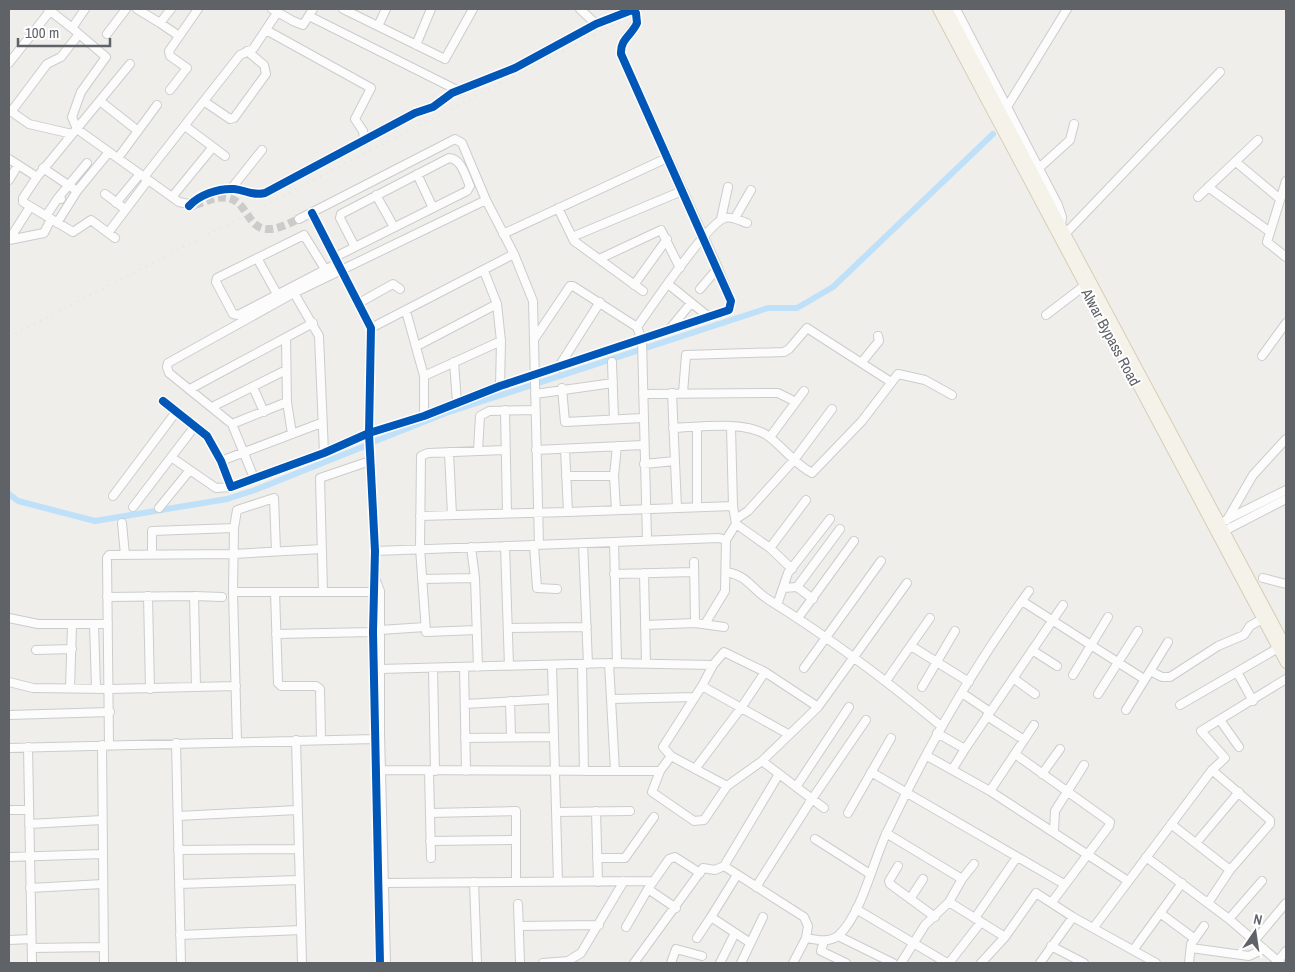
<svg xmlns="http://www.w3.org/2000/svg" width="1295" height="972" font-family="'Archivo Narrow',sans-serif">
<rect width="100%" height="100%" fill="#efeeea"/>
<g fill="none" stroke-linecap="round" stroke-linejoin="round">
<path stroke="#bfe0f9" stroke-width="6" d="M 373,442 L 446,413 L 768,308 L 797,308 L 833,287 L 993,134
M 9,494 L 18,501 L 95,521 L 227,499 L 255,490 L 365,446"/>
<path stroke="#cbcbca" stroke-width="8" stroke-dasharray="8 4" stroke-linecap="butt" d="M 195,205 C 202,203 210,199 217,198 C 248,193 244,227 266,229 C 278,230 289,223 299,219"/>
<g stroke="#cbcccc" stroke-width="10">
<path id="minor" d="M 48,9 L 72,28 L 85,9
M 137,9 L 160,23 L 171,9
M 272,9 L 293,21 L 303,25 L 313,9
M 343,9 L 445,59 L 473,9
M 580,9 L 596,24
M 956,9 L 1058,205 L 1062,217 L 1061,226
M 309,16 L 459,91
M 160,23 L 179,36
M 378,26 L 386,9
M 72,28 L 106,57 L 81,92 L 72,117 L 77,129 L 179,202 L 193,205
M 266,30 L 371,88 L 355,119 L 363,131 L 364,141
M 107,34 L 126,9
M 416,45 L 431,9
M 9,63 L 50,11
M 170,90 L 187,68 L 170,56 L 169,51 L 198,9
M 100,101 L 138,131
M 205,102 L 230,119 L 234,118 L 266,74 L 264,65 L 247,51
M 1007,107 L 1067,9
M 9,110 L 29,124 L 72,134
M 11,112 L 47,64 L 61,57 L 79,34
M 185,126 L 225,156
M 118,158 L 157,105
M 9,159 L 37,177 L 130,64
M 1236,162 L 1280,199
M 43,168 L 77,191
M 1039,168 L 1070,140 L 1074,124
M 417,174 L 433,208
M 37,177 L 23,198 L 23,202 L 73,232 L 91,220 L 115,238
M 144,177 L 240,55 L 253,49 L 277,13
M 9,180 L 18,165
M 1286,181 L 1267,242 L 1286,257
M 1208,187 L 1270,232
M 231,189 L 262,150
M 105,194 L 125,209
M 376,195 L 394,227
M 172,197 L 213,147
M 1198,197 L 1258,140
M 58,198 L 87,163
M 116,203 L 140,174
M 189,206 C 199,195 218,188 234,189 C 246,190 251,196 265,193 L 415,113 L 433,107 L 452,93 L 515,68 L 596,24 L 627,11 L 636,13
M 558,208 L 574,241 L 643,291
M 312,213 L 371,328 L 369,433 L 375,551 L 373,632 L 380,963
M 46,216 L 58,198 L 61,199
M 735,218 L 751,190
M 299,219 L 455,139 L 462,143 L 486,200 L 514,254 L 533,301 L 539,545
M 721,219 L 728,187
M 57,223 L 77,191 L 109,152
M 108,233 L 148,180
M 503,234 L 667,158
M 1065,234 L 1220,72
M 572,237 L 682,191
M 9,240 L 44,233 L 51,219
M 9,240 L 30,207
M 335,257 L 467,191 L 470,186 C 465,176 462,159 449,158 L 341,214 L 340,218 L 355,247
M 257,258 L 277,294
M 599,259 L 661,230 L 680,268
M 325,269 L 304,235 L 217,278 L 216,282 L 233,314 L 238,315 L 338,263
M 484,271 L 497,304 L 501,341 L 500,386
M 668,284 L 709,317
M 634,285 L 667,239
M 700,289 L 718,268
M 294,293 L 319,336 L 324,453
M 359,303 L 393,284 L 400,289
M 406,311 L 424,376 L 424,416
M 1046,315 L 1084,286
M 371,328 L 514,254
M 669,330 L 691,303
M 286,338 L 287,402 L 292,434
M 535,338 L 570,286 L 573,286 L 637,327
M 417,346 L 497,304
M 1262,356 L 1286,323
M 454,362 L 457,403
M 612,362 L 614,419
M 862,362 L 879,341 L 878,336
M 558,368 L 600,302
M 424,376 L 501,341
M 253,387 L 264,412
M 562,388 L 565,422 L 643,418
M 190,389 L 313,323
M 672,393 L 677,508
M 683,393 L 686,355 L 784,352 L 789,349 L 807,328 L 891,382
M 535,394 L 613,383
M 643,394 L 778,393 L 796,402
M 163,401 L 207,436 L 221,461 L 231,487 L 324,453 L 369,433 L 424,416 L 500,386 L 729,310 L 731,301 L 718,268 L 621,54 C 620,36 635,33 637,19
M 212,407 L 286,370
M 505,410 L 507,512
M 232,424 L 287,402
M 673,428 C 700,427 746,420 768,436 C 783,447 795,464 812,473 L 862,421 L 898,374 L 925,380 L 952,395
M 770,437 L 804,391
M 565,449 L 568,512 L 733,506 L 731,427
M 536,450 L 643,445
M 478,451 L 480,416 L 489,411 L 535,410
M 449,452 L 452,515
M 171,457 L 216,488 L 231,487
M 221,461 L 321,423
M 644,464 L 675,461
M 566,476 L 614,476 L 616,510
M 614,476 L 617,446
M 254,478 L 232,424 L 169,373 L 167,367 L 168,363 L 294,293 L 486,200
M 113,496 L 176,412
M 133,507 L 195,426
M 697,507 L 697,427
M 159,508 L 190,470
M 420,516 L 568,512
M 736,519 L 748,511 L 794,460 L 832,409
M 1226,520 L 1286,490
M 1227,520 L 1253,475 L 1286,439
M 122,523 L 125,555
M 736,524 L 770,548 L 792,569
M 1224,531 L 1286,499
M 647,540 L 642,340 L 637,327 C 650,309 708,222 725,218 C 732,216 740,221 747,223
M 726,540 L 736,524 L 733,506
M 614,542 L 617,663
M 583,543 L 588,664
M 534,545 L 537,588 L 557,589
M 505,546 L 509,666
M 471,547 L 475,578
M 770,548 L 806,500
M 375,551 L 719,538 L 726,540 L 725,591 L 705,624
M 152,554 L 152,531 L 234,528
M 694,562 L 695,623
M 726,572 C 749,576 751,589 769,600 C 830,638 886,680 941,726
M 644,573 L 646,663
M 614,574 L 694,572
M 1263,578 L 1286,584
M 422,579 L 475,578 L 478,667
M 376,581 L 380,591 L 380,734 L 386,963
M 797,587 L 813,599
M 783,588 L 797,587 L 840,529
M 233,592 L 374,592
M 275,592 L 278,683 L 281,686 L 316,686 L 320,689 L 321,739
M 323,592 L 320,478 L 370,461
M 148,596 L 150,689
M 194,596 L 222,597
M 107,597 L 194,596 L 196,687
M 1022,601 L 1144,679
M 777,605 L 788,573 L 830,519
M 9,618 L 38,624 L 108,624
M 798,618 L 854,541
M 94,624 L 96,688
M 645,625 L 695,623 L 724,627
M 508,628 L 587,627
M 380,630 L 425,627
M 477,630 L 426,632 L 420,548 L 421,456 L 428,453 L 505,450
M 276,634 L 373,632
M 911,646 L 969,682
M 36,650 L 72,649
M 1032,650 L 1057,666
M 609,663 L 615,771
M 582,664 L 584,771
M 552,665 L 558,882
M 464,667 L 466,771
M 433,668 L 435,771
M 804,668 L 881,561
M 380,669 L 609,663 L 713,665 L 724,652 L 765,672 L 818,707 L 762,761 L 727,786
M 1150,671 L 1162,677 L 1170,677 L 1218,646 L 1244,635 L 1250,626 L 1262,619
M 1237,672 L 1278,648
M 1073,675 L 1108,617
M 1013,678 L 1035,694
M 886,681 L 930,618
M 9,682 L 33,688 L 109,689 L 236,686
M 702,686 L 713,665
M 922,687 L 955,631
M 70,688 L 72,625
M 962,693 L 990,712
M 1098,694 L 1138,631
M 612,699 L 695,697
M 510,701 L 511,737
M 465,704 L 553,699
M 1180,705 L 1237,672 L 1253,701
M 818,707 L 907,583
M 1126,710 L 1168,642
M 9,715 L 110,712
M 987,716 L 1024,740
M 1220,720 L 1239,747
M 937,733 L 965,749 L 1063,605
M 465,738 L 554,737
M 296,740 L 302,963
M 237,741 L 233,592 L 234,528 L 237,510 L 274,498 L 276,551
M 176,743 L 181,963
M 102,745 L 104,963
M 109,745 L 107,558 L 109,555 L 234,554 L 322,549
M 28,747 L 32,963
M 9,748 L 375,739
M 1015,754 L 1110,822 L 1109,826 L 1052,902
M 671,756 L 663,747 L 702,686 L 788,734
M 927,756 L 990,791 L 1128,881
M 762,761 L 824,808
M 695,769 L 741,708 L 765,672
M 381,770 L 660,771 L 652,792 L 694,821 L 704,820 L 727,786 L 671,756 L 660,771
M 952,770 L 965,749
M 1212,770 L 1270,820 L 1270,824 L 1230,870
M 429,771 L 431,858
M 871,772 L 1064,884
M 779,774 L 724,866 L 804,917 L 808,926 L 806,938
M 1042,774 L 1060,749
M 796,787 L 849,707
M 990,791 L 1034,725
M 9,810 L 29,810
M 596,811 L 598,882
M 557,812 L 630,811
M 430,813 L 516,811 L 516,882
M 848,813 L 891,738
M 178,816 L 297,810
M 29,824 L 102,820
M 1171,824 L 1230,870 L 1208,903
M 1054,831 L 1055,811 L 1084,765
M 886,833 L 962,879 L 949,902 L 1005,937
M 815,839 L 870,874
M 430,841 L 516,840
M 1196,843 L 1239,792
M 178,850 L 298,849
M 9,857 L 103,854
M 1146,857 L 1229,919 L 1280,963
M 597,858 L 625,858 L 654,817
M 898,866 L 889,881 L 890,884 L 935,917
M 737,875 L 711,917 L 749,942
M 962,879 L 974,864
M 474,882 L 477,963
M 384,883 L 653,881
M 179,884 L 299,880
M 756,887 L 812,799 L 866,720
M 30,888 L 103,884
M 648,889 L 676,908
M 910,899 L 923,879
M 518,904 L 520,963
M 856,909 L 947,963
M 1160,913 L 1195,939
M 975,918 L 1017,857
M 1229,919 L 1262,881
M 519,926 L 599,925
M 626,927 L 648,889 L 669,859 L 675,857 L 700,873
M 1094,927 L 1212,770 L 1225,758 L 1201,731 L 1286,679
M 180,935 L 301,930
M 838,936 L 893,963
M 697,938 L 711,917
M 9,940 L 31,939
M 1255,940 L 1286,903
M 824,941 L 821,951 L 846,963
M 1051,946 L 1084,963
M 32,948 L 104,947
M 1191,948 L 1249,956 L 1264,949
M 1134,949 L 1182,883
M 1278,961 L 1286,951
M 543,963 L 568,961 L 581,953 L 624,881
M 634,963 L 703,868 L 715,870 L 724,866
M 671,963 L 676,949 L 702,956
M 720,963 L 735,933
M 741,963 L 763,917
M 793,963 L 806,938 C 817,940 830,943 839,935 C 862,913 873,861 887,832 C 927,748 974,666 1029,591
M 901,963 L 925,925 L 949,902
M 949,963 L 981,922
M 981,963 L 1005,937 L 1036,893 L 1073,917 L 1156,963
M 1040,963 L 1073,917
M 1189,963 L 1191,944 L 1204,926"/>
</g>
<g stroke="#d7ceb8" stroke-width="12">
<path id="major" d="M 938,9 L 1286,663
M 947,9 L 1061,226 L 1286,647"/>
</g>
<use href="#minor" stroke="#fdfcfc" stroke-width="8"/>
<use href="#major" stroke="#f4f2e9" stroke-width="10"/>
<path stroke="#e4e4e4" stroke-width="2" stroke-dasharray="1 6" stroke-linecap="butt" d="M 9,337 L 645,9"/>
<g stroke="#fff" stroke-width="11">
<path id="cycleway" d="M 312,213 L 371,328 L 369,433 L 375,551 L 373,632 L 380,963
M 163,401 L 207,436 L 221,461 L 231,487 L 324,453 L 369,433 L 424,416 L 500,386 L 729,310 L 731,301 L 621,54 C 620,39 632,35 637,23 L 636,13 L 632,10 L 596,24 L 515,68 L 452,93 L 433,107 L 415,113 L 265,193 C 251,196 246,190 234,189 C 218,188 199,195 189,206"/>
</g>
<use href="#cycleway" stroke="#0057b8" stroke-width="8"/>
</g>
<g text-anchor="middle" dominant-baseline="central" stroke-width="4" stroke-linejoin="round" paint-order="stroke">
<g font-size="15" fill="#5f6368" stroke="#fff">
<text transform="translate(1111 337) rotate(62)">Alwar Bypass Road</text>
</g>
</g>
<rect width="1295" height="972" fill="none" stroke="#5f6368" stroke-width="20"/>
<g transform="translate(1255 932) rotate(13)" stroke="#ffffff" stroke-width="4" paint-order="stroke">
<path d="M0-4L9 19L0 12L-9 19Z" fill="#5f6368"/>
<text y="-8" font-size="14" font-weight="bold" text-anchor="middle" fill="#5f6368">N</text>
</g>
<path d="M18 38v8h92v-8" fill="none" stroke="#5f6368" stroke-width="2.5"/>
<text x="25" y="38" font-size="15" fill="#5f6368" stroke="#ffffff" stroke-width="4" paint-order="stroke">100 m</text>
</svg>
